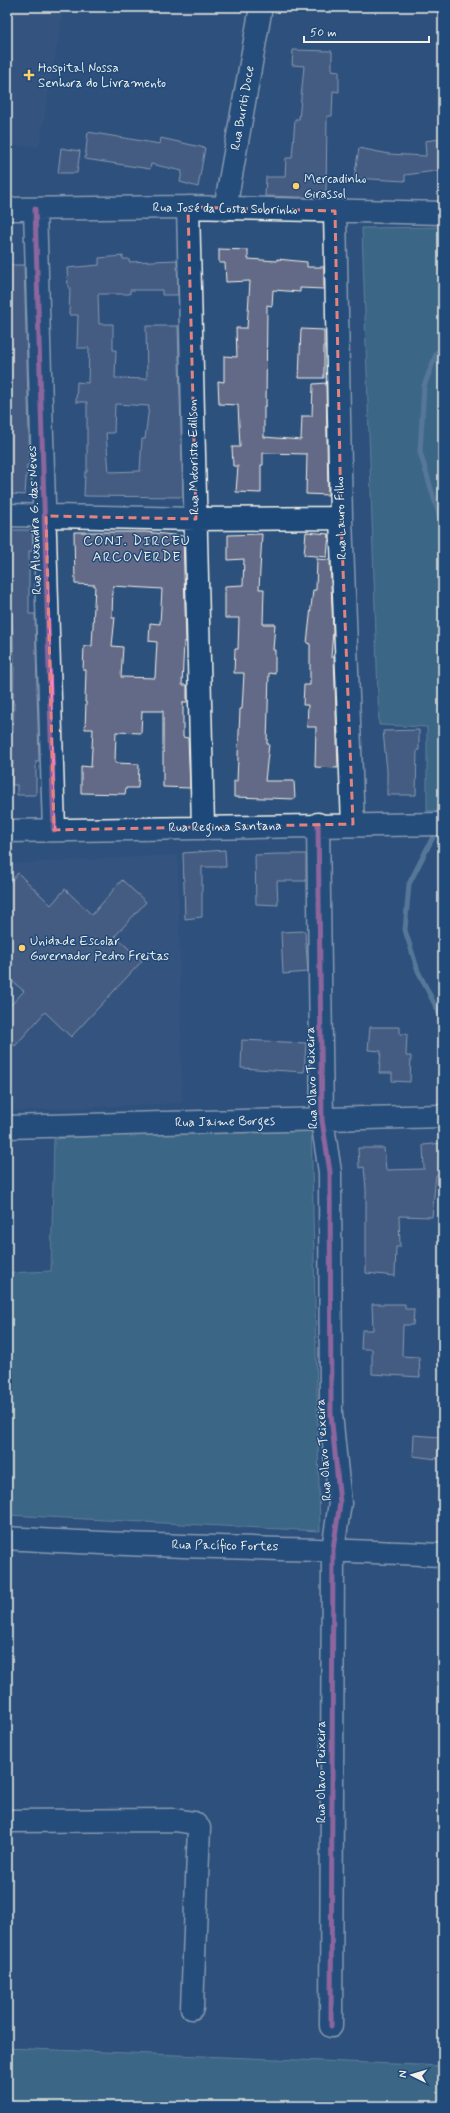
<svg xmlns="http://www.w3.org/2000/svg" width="450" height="2113" font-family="Mynerve,sans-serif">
<rect width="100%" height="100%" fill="#2d517d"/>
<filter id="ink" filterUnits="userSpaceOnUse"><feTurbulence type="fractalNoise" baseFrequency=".025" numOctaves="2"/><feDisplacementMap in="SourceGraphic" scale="8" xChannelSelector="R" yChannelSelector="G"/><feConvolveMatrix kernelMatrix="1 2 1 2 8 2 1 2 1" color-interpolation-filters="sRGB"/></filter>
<g filter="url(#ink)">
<path fill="#3d5980" d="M 7,7 L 64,7 L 39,147 L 7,144 Z
M 178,855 L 182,1103 L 7,1111 L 7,864 Z"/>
<path fill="#4e828f" stroke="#a1babc" d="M 443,227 L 443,811 L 427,811 L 427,727 L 379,725 L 362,228 Z
M 311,1120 L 320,1531 L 7,1515 L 7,1273 L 51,1271 L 54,1139 Z
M 7,2048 L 443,2066 L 443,2106 L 7,2106 Z"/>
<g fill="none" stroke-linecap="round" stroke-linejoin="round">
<path stroke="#87a7b8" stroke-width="5" d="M 437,352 L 424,386 L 420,452 L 443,528
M 443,810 L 443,809
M 433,837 L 409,884 L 405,930 L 418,971 L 443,1021"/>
</g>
<path fill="#636b87" stroke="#f4f1e8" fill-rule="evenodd" d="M 293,50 L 332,51 L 332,70 L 339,71 L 339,92 L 333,91 L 332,116 L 327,116 L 326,198 L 265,196 L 266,177 L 285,177 L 286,158 L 292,158 L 295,119 L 299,119 L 304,66 L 292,65 Z
M 88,132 L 160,144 L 161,138 L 205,148 L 198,187 L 180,182 L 182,171 L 151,164 L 150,169 L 85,159 Z
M 440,139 L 443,170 L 405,175 L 405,181 L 354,178 L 359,148 L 389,154 L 426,156 L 425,141 Z
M 61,148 L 80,151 L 77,173 L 58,173 Z
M 219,249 L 248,250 L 248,259 L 277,261 L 277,259 L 307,262 L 307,267 L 324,267 L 324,289 L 300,288 L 300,292 L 273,290 L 272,306 L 267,305 L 266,406 L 264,406 L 264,437 L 301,440 L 302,416 L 312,416 L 313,384 L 326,383 L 328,495 L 306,494 L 307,454 L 263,453 L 263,465 L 261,465 L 261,493 L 236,492 L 238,466 L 233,466 L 232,447 L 240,447 L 238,405 L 219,404 L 218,381 L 224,382 L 224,356 L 237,357 L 236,328 L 247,328 L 250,281 L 226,282 L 225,263 L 219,263 Z
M 123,256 L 123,259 L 129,259 L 129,262 L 177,260 L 178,295 L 162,295 L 162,290 L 130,290 L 130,294 L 98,294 L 99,324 L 113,324 L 113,350 L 116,350 L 115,378 L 147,379 L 146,326 L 178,326 L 183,497 L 84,496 L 85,472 L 87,472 L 87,402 L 76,402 L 77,382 L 88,383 L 89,348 L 77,348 L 78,315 L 69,315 L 70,287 L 68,287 L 67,268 L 99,265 L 99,258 ZM 115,404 L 149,406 L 145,439 L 142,439 L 140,471 L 109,472 L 106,433 L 114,433 Z
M 7,265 L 24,265 L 30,465 L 27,465 L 25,495 L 11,494 L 11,487 L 7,487 Z
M 301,329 L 324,330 L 324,378 L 299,378 Z
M 7,530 L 32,530 L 33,551 L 29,551 L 29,614 L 35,614 L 39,761 L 36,761 L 36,795 L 17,795 L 17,785 L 12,785 L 13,761 L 7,761 L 7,732 L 13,733 L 14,703 L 13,703 L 14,667 L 12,613 L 10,613 L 10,550 L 7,550 Z
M 74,532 L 145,532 L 183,536 L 186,642 L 184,642 L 182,685 L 187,685 L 187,702 L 183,702 L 183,737 L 188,738 L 190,788 L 163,787 L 163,711 L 142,711 L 141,733 L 116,732 L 115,763 L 139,764 L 138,788 L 126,788 L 125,794 L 81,793 L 81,766 L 91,767 L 93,729 L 85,729 L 86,702 L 85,702 L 86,670 L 83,670 L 84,646 L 92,646 L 95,585 L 75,584 ZM 113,586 L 162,589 L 160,624 L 150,623 L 149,641 L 157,642 L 155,678 L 121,677 L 123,647 L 112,646 L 115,617 L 112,617 Z
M 306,532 L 329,534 L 327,557 L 304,555 Z
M 262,534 L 259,589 L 264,589 L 263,624 L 275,624 L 273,650 L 275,650 L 275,674 L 269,673 L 267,744 L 269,744 L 265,781 L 294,781 L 295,799 L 234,797 L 234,781 L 237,781 L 240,709 L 242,709 L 244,673 L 234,673 L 235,649 L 238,649 L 239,618 L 225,618 L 225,586 L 243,585 L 244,559 L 228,560 L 228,535 Z
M 317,559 L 330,560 L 333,631 L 331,657 L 334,657 L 338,768 L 315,767 L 316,727 L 307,727 L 308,705 L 303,705 L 304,685 L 310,685 L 310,644 L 307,643 L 313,590 L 316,590 Z
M 419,730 L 419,750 L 417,750 L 416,795 L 387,795 L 387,771 L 383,731 Z
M 225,850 L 226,867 L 202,867 L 202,917 L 185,919 L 183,853 Z
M 277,854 L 306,854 L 306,881 L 277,881 L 278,905 L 256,904 L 255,855 Z
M 18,873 L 51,905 L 65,889 L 92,915 L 122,880 L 146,902 L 115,936 L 142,961 L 71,1037 L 45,1012 L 15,1046 L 7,1038 L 7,1009 L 24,991 L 7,977 L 7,885 Z
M 305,931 L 308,972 L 283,974 L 281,932 Z
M 370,1027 L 400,1027 L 400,1034 L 407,1034 L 406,1056 L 411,1056 L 410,1082 L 392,1081 L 392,1073 L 379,1073 L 381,1051 L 368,1050 Z
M 242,1040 L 306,1043 L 304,1072 L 241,1068 Z
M 443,1143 L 443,1174 L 436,1175 L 432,1217 L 399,1216 L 400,1247 L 396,1247 L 395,1276 L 366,1273 L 366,1189 L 364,1167 L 359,1168 L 358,1148 L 384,1148 L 386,1170 L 424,1169 L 423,1145 Z
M 372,1304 L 405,1304 L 405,1309 L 414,1309 L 413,1325 L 403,1325 L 402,1356 L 419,1357 L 420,1377 L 372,1374 L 372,1349 L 361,1349 L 362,1330 L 373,1330 Z
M 414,1435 L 440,1437 L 437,1459 L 413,1456 Z"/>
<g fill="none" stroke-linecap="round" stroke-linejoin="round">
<g stroke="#f4f1e8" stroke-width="25">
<path id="minor" d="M 188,207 L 203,827
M 7,209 L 188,207 L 443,213
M 35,209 L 54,830
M 225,209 L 261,7
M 335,211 L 341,518 L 353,824
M 7,515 L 196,519 L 341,518
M 318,824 L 322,1120 L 330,1172 L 331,1414 L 340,1503 L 333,1549 L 331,2026
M 7,831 L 443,824
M 7,1127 L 443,1116
M 7,1538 C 152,1548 298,1547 443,1555
M 7,1821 L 175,1820 L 194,1823 L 199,1828 L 192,2008"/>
</g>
<use href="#minor" stroke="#1f4a7a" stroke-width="22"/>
<g stroke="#1f4a7a" stroke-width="8">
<path id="cycleway" d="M 35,209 L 54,830
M 318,824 L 322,1120 L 330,1172 L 331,1414 L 340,1503 L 333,1549 L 331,2026"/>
</g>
<use href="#cycleway" stroke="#ff80c0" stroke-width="5"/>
</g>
</g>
<path d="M0 0H450V2113H0ZM 188,207 L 335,211 L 341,518 L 353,824 L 54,830 L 46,516 L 196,519 Z" fill="#2d517d" fill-opacity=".55" fill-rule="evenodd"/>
<path fill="none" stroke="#e4827e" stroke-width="3" stroke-dasharray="8 5" stroke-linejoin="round" d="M 188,207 L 335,211 L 341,518 L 353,824 L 54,830 L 46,516 L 196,519 Z"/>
<g fill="#ffd166" stroke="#1f4a7a" stroke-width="1.5">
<path d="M27 69h4v4h4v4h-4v4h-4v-4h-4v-4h4z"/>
<circle cx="296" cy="186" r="4"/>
<circle cx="22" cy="948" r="4"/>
</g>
<g text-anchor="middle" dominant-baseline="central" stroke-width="3" stroke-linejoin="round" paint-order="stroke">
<g font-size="13" fill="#f4f1e8" stroke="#1f4a7a" text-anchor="start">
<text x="38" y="68">Hospital Nossa<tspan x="38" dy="15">Senhora do Livramento</tspan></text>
<text x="304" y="179">Mercadinho<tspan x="304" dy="15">Girassol</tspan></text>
<text x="30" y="941">Unidade Escolar<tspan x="30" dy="15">Governador Pedro Freitas</tspan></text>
</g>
<g font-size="13" fill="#f4f1e8" stroke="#1f4a7a">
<text transform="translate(243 108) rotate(-80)">Rua Buriti Doce</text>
<text transform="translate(225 209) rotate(1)">Rua José da Costa Sobrinho</text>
<text transform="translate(194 457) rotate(-91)">Rua Motorista Edilson</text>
<text transform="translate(341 518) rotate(-92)">Rua Lauro Filho</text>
<text transform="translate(35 520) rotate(-92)">Rua Alexandra G. das Neves</text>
<text transform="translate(225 827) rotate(-1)">Rua Regina Santana</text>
<text transform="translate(312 1078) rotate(-92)">Rua Olavo Teixeira</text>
<text transform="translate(225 1122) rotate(-1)">Rua Jaime Borges</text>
<text transform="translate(324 1450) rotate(-94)">Rua Olavo Teixeira</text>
<text transform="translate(225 1546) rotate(1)">Rua Pacífico Fortes</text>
<text transform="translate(321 1772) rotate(-90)">Rua Olavo Teixeira</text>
</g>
<g font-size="14" letter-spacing="1" fill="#f4f1e8" stroke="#1f4a7a">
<text x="137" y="541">CONJ. DIRCEU<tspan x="137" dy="16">ARCOVERDE</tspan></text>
</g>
</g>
<rect width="450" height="2113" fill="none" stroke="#1f4a7a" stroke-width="24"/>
<rect x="12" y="12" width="426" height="2089" fill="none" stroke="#f4f1e8" stroke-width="1.5" filter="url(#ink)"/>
<g transform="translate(412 2075) rotate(275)" stroke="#1f4a7a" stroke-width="3" paint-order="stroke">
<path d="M0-3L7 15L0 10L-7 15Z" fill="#f4f1e8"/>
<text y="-6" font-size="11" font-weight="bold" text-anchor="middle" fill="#f4f1e8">N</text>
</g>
<path d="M304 36v6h125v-6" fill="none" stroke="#f4f1e8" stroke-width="2"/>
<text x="310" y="36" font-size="12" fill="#f4f1e8" stroke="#1f4a7a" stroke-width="3" paint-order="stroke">50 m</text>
</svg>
